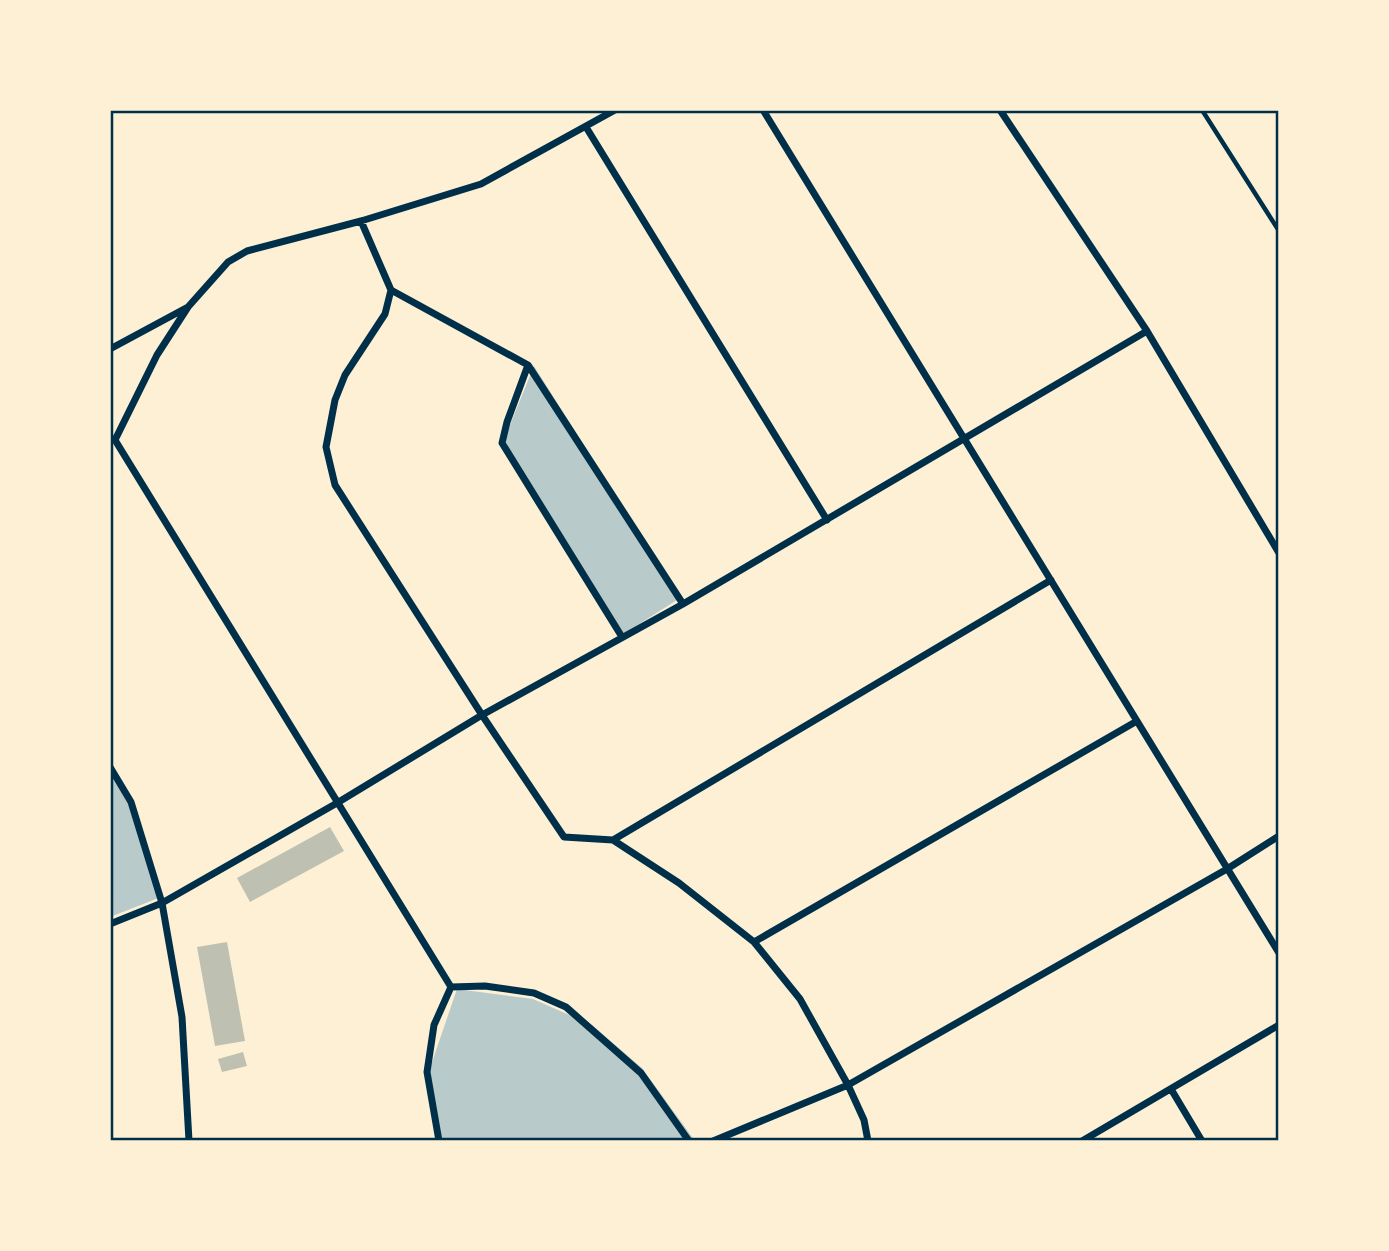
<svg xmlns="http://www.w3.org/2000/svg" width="1389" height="1251" font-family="'IBM Plex Sans',sans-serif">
<rect width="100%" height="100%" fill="#fdf0d5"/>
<path fill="#b9caca" d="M 534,366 L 680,598 L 622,635 L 503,442 Z
M 110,775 L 128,803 L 161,897 L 110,917 Z
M 457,989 L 533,999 L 592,1025 L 642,1068 L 695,1141 L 442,1141 L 429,1071 Z"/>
<path fill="#bec0b2" d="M 330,827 L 344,851 L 250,902 L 237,878 Z
M 227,942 L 245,1041 L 215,1046 L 197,947 Z
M 243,1052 L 247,1066 L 222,1072 L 218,1059 Z"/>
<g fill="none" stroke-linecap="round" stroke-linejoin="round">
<path stroke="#003049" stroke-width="4.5" d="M 1202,110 L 1279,231"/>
<path stroke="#003049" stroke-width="7" d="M 763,110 L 1279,953
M 1000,110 L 1147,331 L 1279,553
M 586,127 L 827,520
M 361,221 L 391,290 L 528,365 L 683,604
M 391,290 L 385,314 L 345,375 L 335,400 L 326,447 L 335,485 L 482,715 L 564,837 L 613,840 L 679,883 L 754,942 L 800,999 L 848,1085 L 864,1120 L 868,1141
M 110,349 L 188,307
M 528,365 L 507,422 L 502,443 L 622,637
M 110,438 L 115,440 L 451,987
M 115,440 L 157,355 L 188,307 L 228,262 L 247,251 L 361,221 L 481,184 L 615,110
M 110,767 L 131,802 L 162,903 L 182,1017 L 189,1141
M 613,840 L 1051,580
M 110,924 L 162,903 L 337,803 L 482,715 L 683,604 L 1147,331
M 754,942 L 1137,721
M 451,987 L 485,986 L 534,993 L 566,1007 L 641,1073 L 689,1141
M 1171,1089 L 1202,1141
M 439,1141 L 427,1072 L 434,1025 L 451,987
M 713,1141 L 848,1085 L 1227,869 L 1279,836
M 1082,1141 L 1279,1025"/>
</g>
<rect width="1389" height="1251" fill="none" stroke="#fdf0d5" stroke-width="224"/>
<rect x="112" y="112" width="1165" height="1027" fill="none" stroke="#003049" stroke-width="2.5"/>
</svg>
